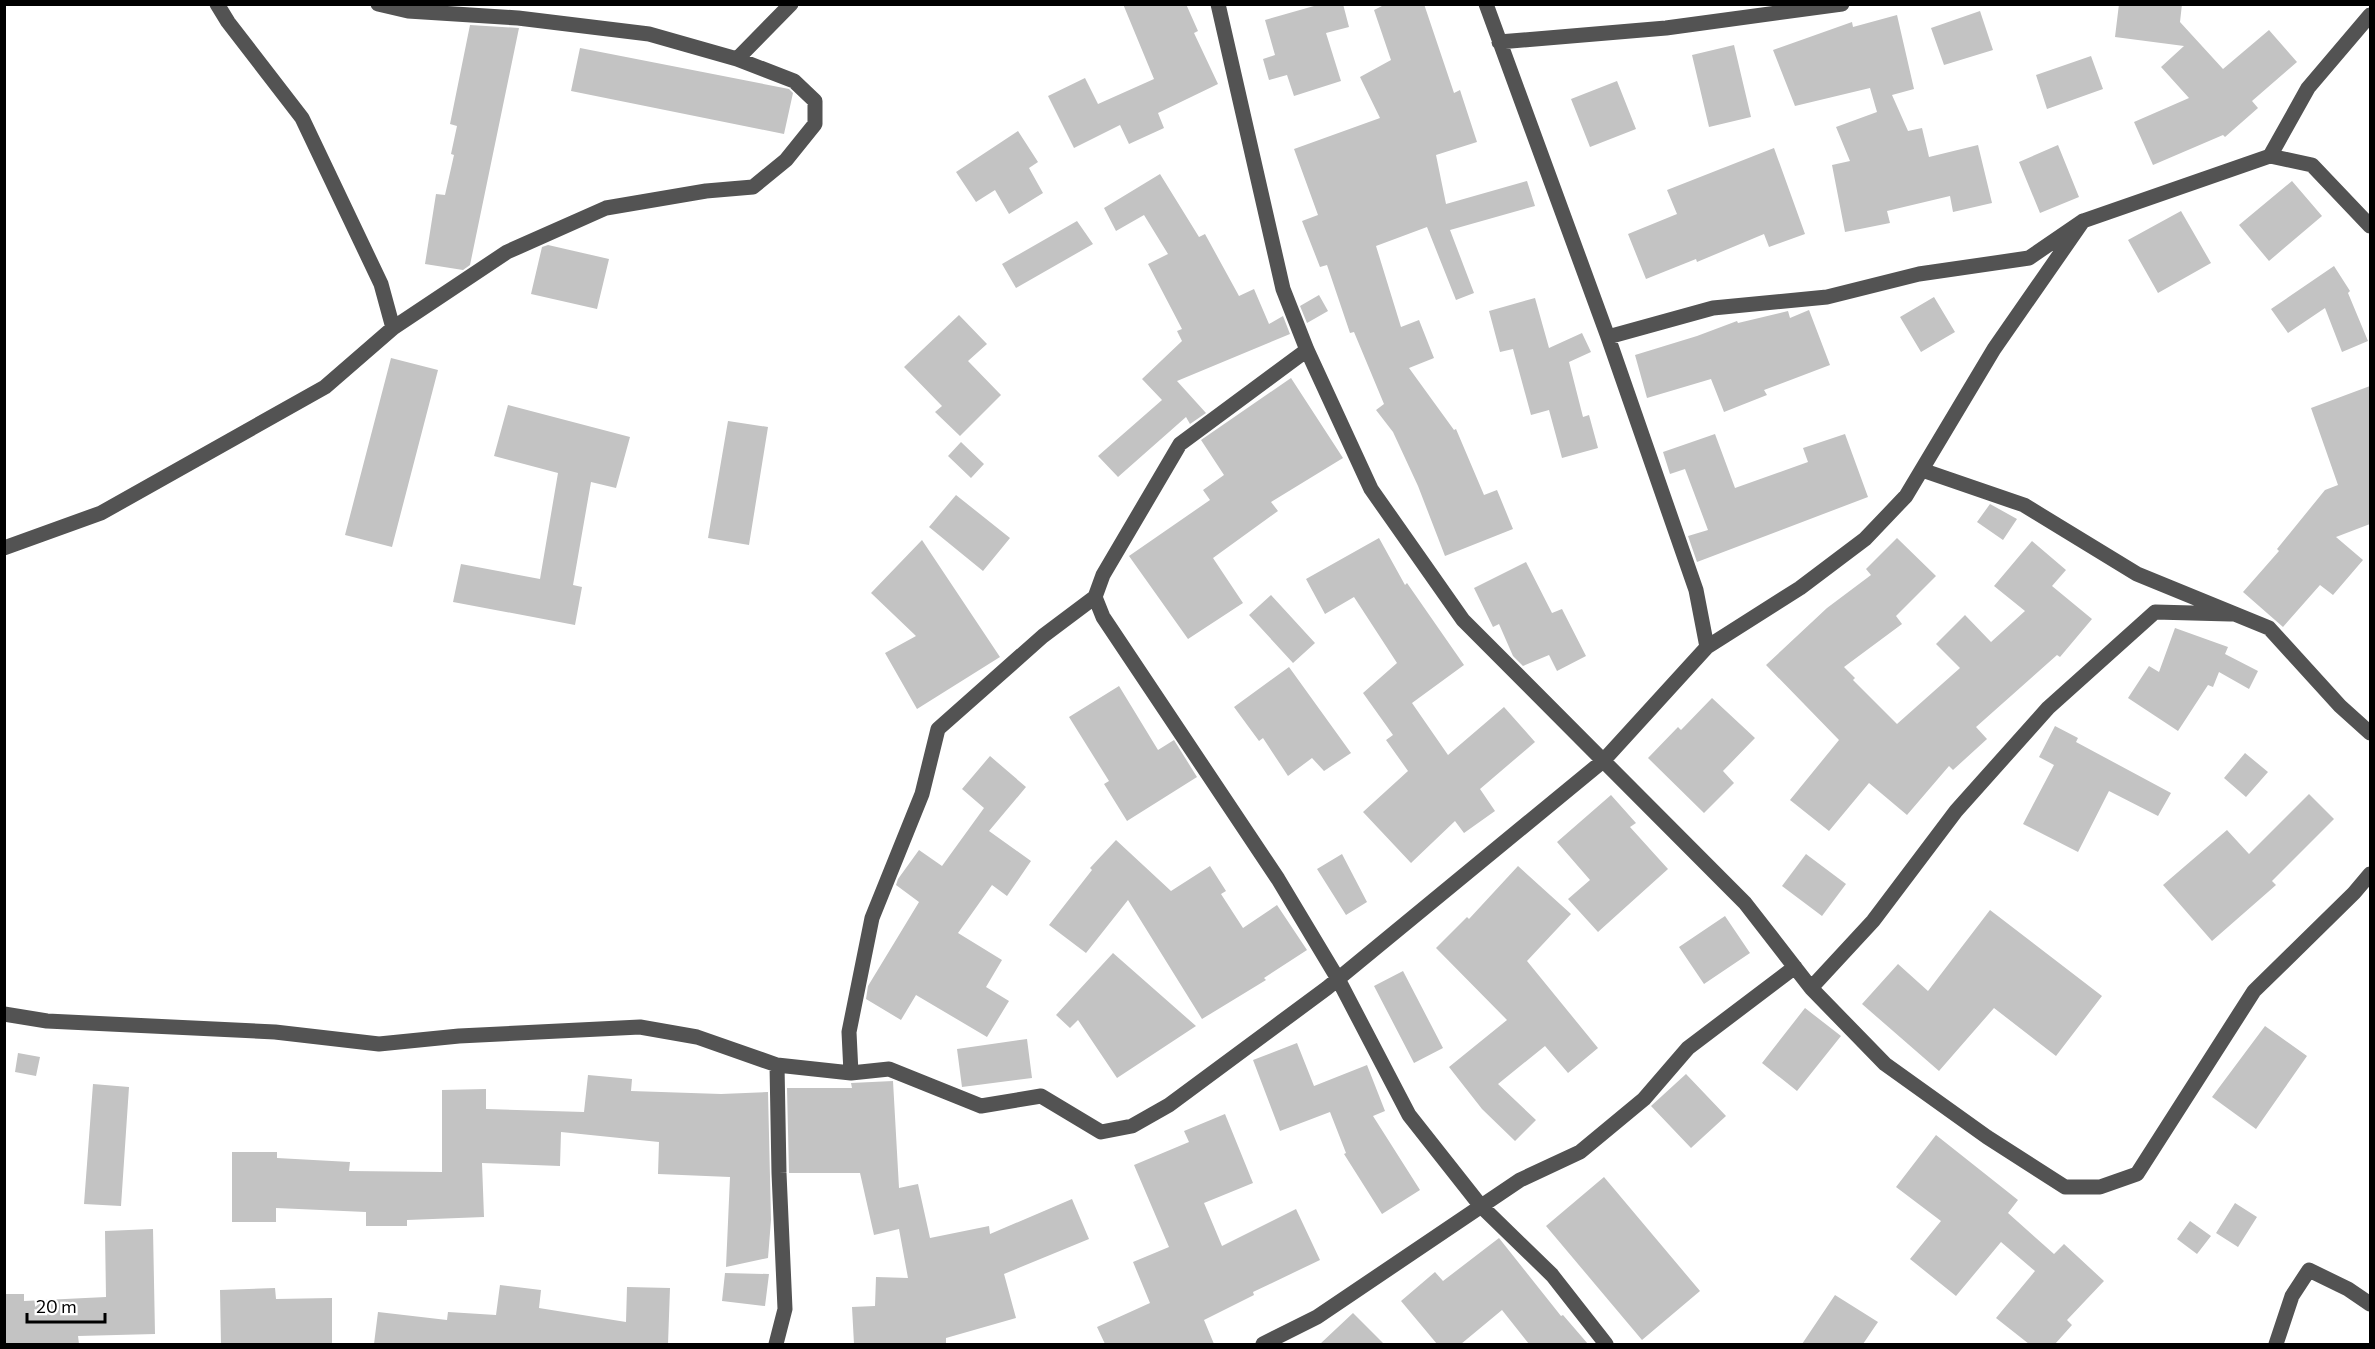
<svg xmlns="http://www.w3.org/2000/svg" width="2375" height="1349" font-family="Commissioner,sans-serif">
<rect width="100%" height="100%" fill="#fff"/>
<path fill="#c3c3c3" d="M 1123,4 L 1186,4 L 1198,31 L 1194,33 L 1218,84 L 1158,113 L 1164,128 L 1129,144 L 1120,125 L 1074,148 L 1048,96 L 1085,78 L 1098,104 L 1154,79 Z
M 1321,4 L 1343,4 L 1349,27 L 1326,33 L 1341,81 L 1294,96 L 1287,75 L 1269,80 L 1263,59 L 1275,55 L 1265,20 Z
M 1386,4 L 1424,4 L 1454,93 L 1460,90 L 1477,142 L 1436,155 L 1446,204 L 1527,181 L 1535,206 L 1450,230 L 1474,293 L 1456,300 L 1427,227 L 1376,246 L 1401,327 L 1419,320 L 1434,358 L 1409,368 L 1454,430 L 1456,429 L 1484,495 L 1497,490 L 1513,529 L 1445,556 L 1418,486 L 1393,432 L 1376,410 L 1384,404 L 1354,332 L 1350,333 L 1327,265 L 1320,267 L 1302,221 L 1318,215 L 1294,149 L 1380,118 L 1360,77 L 1391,60 L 1374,10 Z
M 2119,4 L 2182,4 L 2180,22 L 2223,69 L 2269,30 L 2297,62 L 2252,101 L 2258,108 L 2225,137 L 2223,135 L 2153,165 L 2134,122 L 2189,98 L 2161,67 L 2184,46 L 2115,37 Z
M 1980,11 L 1993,50 L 1944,65 L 1931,28 Z
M 1897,15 L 1914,89 L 1892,95 L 1908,131 L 1922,128 L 1929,157 L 1978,145 L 1992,203 L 1953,212 L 1950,196 L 1887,211 L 1890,223 L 1845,232 L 1832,165 L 1850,161 L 1836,127 L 1877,112 L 1870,88 L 1795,106 L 1773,50 L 1852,22 L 1853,27 Z
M 470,25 L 519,28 L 470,265 L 463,270 L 425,264 L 436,194 L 445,195 L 454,155 L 451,154 L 457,126 L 450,124 Z
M 1734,45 L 1751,117 L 1709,127 L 1692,55 Z
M 580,48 L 789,89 L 793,93 L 784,134 L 571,91 Z
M 2091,56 L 2103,89 L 2047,109 L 2036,75 Z
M 1617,81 L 1636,129 L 1590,147 L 1571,99 Z
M 1018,131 L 1038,162 L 1029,168 L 1043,193 L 1009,214 L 995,190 L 976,202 L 956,172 Z
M 2058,145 L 2079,197 L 2040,213 L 2019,162 Z
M 1774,148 L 1805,234 L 1769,247 L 1764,234 L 1697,262 L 1696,259 L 1646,279 L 1628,234 L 1677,214 L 1667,190 Z
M 1160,174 L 1199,237 L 1205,234 L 1239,296 L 1254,289 L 1269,324 L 1283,316 L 1290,334 L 1177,381 L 1206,413 L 1190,424 L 1186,417 L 1118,477 L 1098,456 L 1162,400 L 1142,379 L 1182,341 L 1177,331 L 1182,329 L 1148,264 L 1168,254 L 1144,215 L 1116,231 L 1104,208 Z
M 2292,181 L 2322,216 L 2269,261 L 2239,225 Z
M 2181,211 L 2211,263 L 2158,293 L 2128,240 Z
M 1077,221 L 1093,244 L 1016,288 L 1002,264 Z
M 548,245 L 609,259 L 597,309 L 531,294 L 542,247 Z
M 2334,266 L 2350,291 L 2348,293 L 2368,341 L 2342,352 L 2325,308 L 2288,333 L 2271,309 Z
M 1319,295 L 1328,311 L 1307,323 L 1300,306 Z
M 1934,297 L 1955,332 L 1921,352 L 1900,317 Z
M 1535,298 L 1549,348 L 1582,333 L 1591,352 L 1569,362 L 1583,417 L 1589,415 L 1598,448 L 1562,458 L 1549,410 L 1531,415 L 1513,349 L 1500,352 L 1489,311 Z
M 1809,310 L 1830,365 L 1764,390 L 1767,395 L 1724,412 L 1711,379 L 1647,398 L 1635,355 L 1697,336 L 1737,321 L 1738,323 L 1788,311 L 1790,318 Z
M 959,315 L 987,344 L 968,361 L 1001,395 L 960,436 L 935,412 L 942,406 L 904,367 Z
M 391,358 L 438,370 L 392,547 L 345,535 Z
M 1291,378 L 1343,458 L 1271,502 L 1278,511 L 1213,558 L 1243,603 L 1188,639 L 1129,556 L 1210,500 L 1203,490 L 1224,475 L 1201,440 Z
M 2370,386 L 2370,524 L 2336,537 L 2363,560 L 2333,595 L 2320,585 L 2283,627 L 2243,592 L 2279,551 L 2277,549 L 2325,490 L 2338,485 L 2311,408 Z
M 508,405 L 630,437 L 616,488 L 591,482 L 573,585 L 582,587 L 575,625 L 453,602 L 461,564 L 540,579 L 558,473 L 494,456 Z
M 728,421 L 768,427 L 749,545 L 708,538 Z
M 1715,434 L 1735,488 L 1808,462 L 1803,448 L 1845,434 L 1868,497 L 1697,562 L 1688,536 L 1708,530 L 1685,469 L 1670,474 L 1663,452 Z
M 961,442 L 984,464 L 971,478 L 948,456 Z
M 956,495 L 1010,538 L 983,571 L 929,527 Z
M 1990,504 L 2017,519 L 2003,540 L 1977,522 Z
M 1379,538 L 1405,585 L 1407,583 L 1464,665 L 1412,703 L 1448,755 L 1504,707 L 1535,742 L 1480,789 L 1495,811 L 1464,833 L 1455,821 L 1411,863 L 1363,812 L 1408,771 L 1386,740 L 1393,735 L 1363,693 L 1397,663 L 1354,597 L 1325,614 L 1306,579 Z
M 1897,538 L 1936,576 L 1896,616 L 1902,624 L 1844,667 L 1855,678 L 1853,680 L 1897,724 L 1960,668 L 1936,644 L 1965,615 L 1991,642 L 2025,611 L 1994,586 L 2032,541 L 2066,570 L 2052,586 L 2092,619 L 2060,657 L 2057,655 L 1976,727 L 1987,739 L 1953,770 L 1949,766 L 1907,815 L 1869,783 L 1829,831 L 1790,800 L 1839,740 L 1766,665 L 1827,608 L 1871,575 L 1866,569 Z
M 922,540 L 1000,657 L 917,709 L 885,653 L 916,636 L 871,593 Z
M 1526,562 L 1552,613 L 1562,609 L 1586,656 L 1557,671 L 1549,655 L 1523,666 L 1513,656 L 1499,624 L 1493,627 L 1474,588 Z
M 1271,595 L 1315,643 L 1293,663 L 1249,615 Z
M 2175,628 L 2228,647 L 2225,654 L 2258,671 L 2249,689 L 2219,672 L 2213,687 L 2208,685 L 2178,731 L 2128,698 L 2149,666 L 2159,672 Z
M 1289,667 L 1351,753 L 1324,771 L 1312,758 L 1288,776 L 1263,738 L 1259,741 L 1234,707 Z
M 1119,686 L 1158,750 L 1174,740 L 1197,777 L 1127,821 L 1104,784 L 1109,781 L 1069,717 Z
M 1712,698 L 1755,738 L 1723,771 L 1734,783 L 1704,813 L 1648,758 L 1678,727 L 1681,730 Z
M 2055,726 L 2078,738 L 2076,742 L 2171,793 L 2158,816 L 2109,791 L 2078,852 L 2023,824 L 2054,765 L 2039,757 Z
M 2245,753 L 2268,772 L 2246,797 L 2224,778 Z
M 990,756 L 1026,787 L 989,831 L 1031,861 L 1007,896 L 992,885 L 958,933 L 1002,960 L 986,987 L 1009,1001 L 987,1037 L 916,995 L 901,1020 L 866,999 L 868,986 L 919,902 L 896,885 L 898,879 L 919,850 L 942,866 L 984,808 L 962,789 Z
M 2309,794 L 2334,819 L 2272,881 L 2276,885 L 2212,941 L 2163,885 L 2227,830 L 2249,854 Z
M 1611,795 L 1636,823 L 1630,827 L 1668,869 L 1598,932 L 1568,899 L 1590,880 L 1557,842 Z
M 1116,840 L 1171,891 L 1210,866 L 1226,891 L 1221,894 L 1243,928 L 1277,905 L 1307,950 L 1264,978 L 1266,980 L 1202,1019 L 1128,900 L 1086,953 L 1049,925 L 1092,870 L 1090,868 Z
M 1342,854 L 1367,902 L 1346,915 L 1317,869 Z
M 1806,854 L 1846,884 L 1822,916 L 1782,886 Z
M 1518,866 L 1571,914 L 1527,961 L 1598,1048 L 1568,1073 L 1545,1046 L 1498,1084 L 1536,1120 L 1515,1141 L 1482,1109 L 1449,1067 L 1507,1020 L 1436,948 L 1467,917 L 1469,919 Z
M 1990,910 L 2102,996 L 2056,1056 L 1994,1008 L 1939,1071 L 1862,1004 L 1898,964 L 1928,991 Z
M 1725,916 L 1750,953 L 1704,984 L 1679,947 Z
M 1113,953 L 1196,1026 L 1117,1078 L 1078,1020 L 1070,1028 L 1056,1015 Z
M 1403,971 L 1443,1048 L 1414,1063 L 1374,986 Z
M 1805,1008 L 1841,1036 L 1797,1091 L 1762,1063 Z
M 2265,1026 L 2307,1056 L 2256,1129 L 2212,1097 Z
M 1027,1039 L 1032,1078 L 962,1087 L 957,1049 Z
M 1297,1043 L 1314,1086 L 1367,1065 L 1385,1111 L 1373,1116 L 1420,1190 L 1382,1214 L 1344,1154 L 1346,1153 L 1330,1112 L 1280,1131 L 1253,1060 Z
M 18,1053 L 40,1057 L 36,1076 L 15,1072 Z
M 1686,1074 L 1726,1116 L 1691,1148 L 1651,1106 Z
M 588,1075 L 632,1079 L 631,1091 L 721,1094 L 768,1092 L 771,1220 L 768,1258 L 726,1267 L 730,1177 L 658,1174 L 659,1142 L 561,1132 L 560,1166 L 482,1163 L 484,1217 L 407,1220 L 407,1226 L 366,1226 L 366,1212 L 276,1208 L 276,1222 L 232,1222 L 232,1152 L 277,1152 L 277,1158 L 350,1162 L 349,1171 L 442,1172 L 442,1090 L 486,1089 L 486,1109 L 584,1112 Z
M 893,1081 L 899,1188 L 918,1184 L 930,1238 L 989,1226 L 990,1234 L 1072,1199 L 1089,1239 L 1004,1274 L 1016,1318 L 946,1338 L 946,1344 L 854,1344 L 852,1307 L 875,1306 L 876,1277 L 908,1278 L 899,1229 L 874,1235 L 860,1173 L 789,1173 L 787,1088 L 852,1088 L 851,1083 Z
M 93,1084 L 129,1087 L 121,1206 L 84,1204 Z
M 1225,1114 L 1253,1183 L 1204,1203 L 1222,1246 L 1296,1209 L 1320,1260 L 1253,1292 L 1254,1295 L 1204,1320 L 1214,1344 L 1105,1344 L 1097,1327 L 1150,1303 L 1133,1262 L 1169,1247 L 1134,1165 L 1189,1142 L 1184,1131 Z
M 1936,1135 L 2018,1200 L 2008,1213 L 2054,1254 L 2064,1244 L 2104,1281 L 2067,1320 L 2072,1325 L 2055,1344 L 2029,1344 L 1996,1318 L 2035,1271 L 2001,1242 L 1956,1296 L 1910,1259 L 1941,1221 L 1896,1187 Z
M 1604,1177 L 1700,1291 L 1642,1340 L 1546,1226 Z
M 2235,1203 L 2257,1217 L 2238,1247 L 2216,1233 Z
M 2190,1221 L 2211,1236 L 2197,1254 L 2177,1239 Z
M 153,1229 L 155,1334 L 78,1336 L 79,1344 L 4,1344 L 4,1294 L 24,1294 L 24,1301 L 106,1297 L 105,1231 Z
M 1499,1238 L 1561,1316 L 1563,1315 L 1588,1344 L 1529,1344 L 1502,1310 L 1461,1344 L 1437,1344 L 1401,1301 L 1435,1272 L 1443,1281 Z
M 725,1273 L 769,1274 L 765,1306 L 722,1301 Z
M 500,1285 L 541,1290 L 539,1308 L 626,1322 L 627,1287 L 670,1288 L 668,1344 L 374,1344 L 378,1312 L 447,1320 L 448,1312 L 496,1315 Z
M 275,1288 L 276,1299 L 332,1298 L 332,1344 L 221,1344 L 220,1290 Z
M 1835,1295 L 1878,1322 L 1863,1344 L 1802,1344 Z
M 1353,1313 L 1384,1344 L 1320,1344 Z"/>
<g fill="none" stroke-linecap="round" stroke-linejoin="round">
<path stroke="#535353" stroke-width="15" d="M 217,4 L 228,22 L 302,118 L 381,284 L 393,328
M 1218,4 L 1283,289 L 1307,350 L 1371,489 L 1463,620 L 1745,903 L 1811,988 L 1885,1064 L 1987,1137 L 2065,1187 L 2100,1187 L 2137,1174 L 2254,991 L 2354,893 L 2370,874
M 1486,4 L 1608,337 L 1696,590 L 1707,647
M 1499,42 L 1666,28 L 1842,4
M 737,59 L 791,4
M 2270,156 L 2308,88 L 2370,15
M 1608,337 L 1713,308 L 1827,297 L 1919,274 L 2029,258 L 2083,221 L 2270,156 L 2312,165 L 2370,226
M 1307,350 L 1180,444 L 1103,575 L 1095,597 L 1103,617 L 1278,879 L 1338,979 L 1409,1115 L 1480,1205 L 1552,1275 L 1606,1344
M 1922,470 L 2024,505 L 2137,574 L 2269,628 L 2340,706 L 2370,733
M 4,548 L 101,513 L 325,387 L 393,328 L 507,252 L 606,208 L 706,191 L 753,187 L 786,160 L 815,124 L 815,101 L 794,81 L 737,59 L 649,34 L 518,18 L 408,11 L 378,4
M 1811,988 L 1873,921 L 1956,811 L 2048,708 L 2155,612 L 2230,614
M 4,1014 L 47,1021 L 275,1032 L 379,1044 L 459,1036 L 640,1027 L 697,1037 L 777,1065 L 851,1073 L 889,1069 L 981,1106 L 1041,1096 L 1101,1132 L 1132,1126 L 1169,1105 L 1327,988 L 1603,761 L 1707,647 L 1800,588 L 1865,539 L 1906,496 L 1994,349 L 2083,221
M 851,1073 L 849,1032 L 872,918 L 922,794 L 938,729 L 1043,636 L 1095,597
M 776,1344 L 785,1309 L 779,1173 L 777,1065
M 1263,1344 L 1317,1317 L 1520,1180 L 1580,1152 L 1644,1099 L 1688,1048 L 1795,967
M 2276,1344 L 2292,1296 L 2309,1270 L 2348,1289 L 2370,1304"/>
</g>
<rect width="2375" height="1349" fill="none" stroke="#000000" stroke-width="12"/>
<path d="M27 1313v9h78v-9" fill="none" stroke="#000000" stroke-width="3"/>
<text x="36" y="1313" font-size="18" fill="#000000" stroke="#ffffff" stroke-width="4.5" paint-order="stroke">20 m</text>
</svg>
